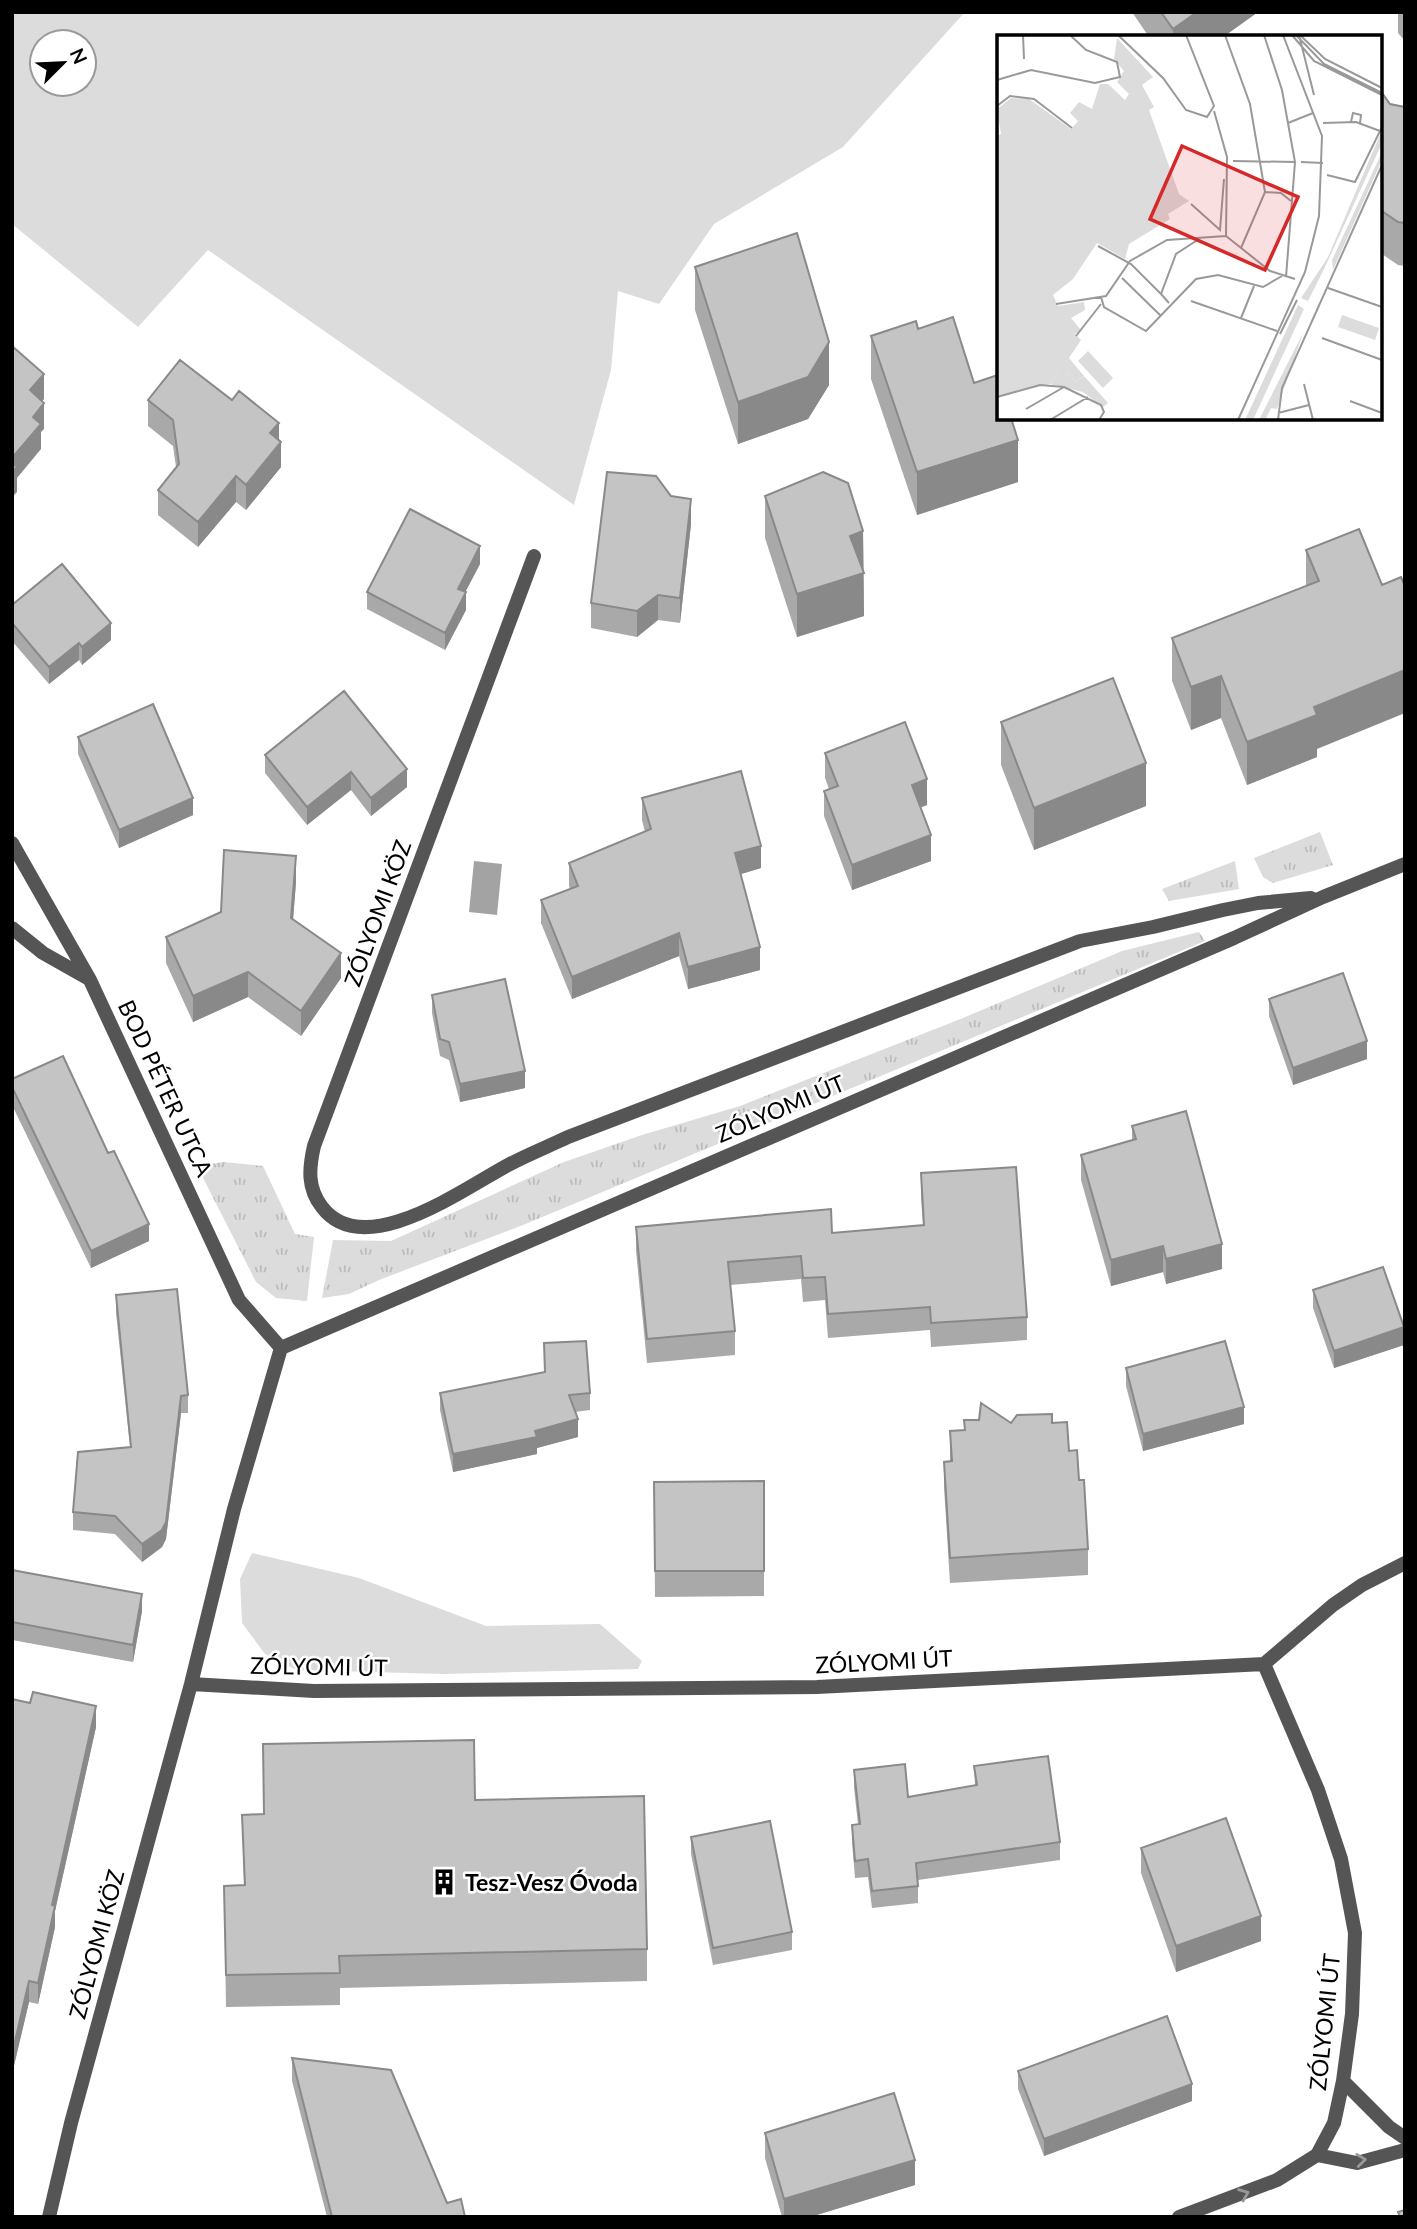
<svg xmlns="http://www.w3.org/2000/svg" width="1417" height="2229" font-family="Lato,sans-serif">
<defs>
<pattern id="grass-tufts" width="24" height="20" patternUnits="userSpaceOnUse" patternTransform="scale(1.75)"><rect width="24" height="20" fill="#dcdcdc"/><path d="M3 7l-1-3M5 7V3M7 7l1-3M15 17l-1-3M17 17v-4M19 17l1-3" fill="none" stroke="#bbb"/></pattern>
</defs>
<rect width="100%" height="100%" fill="#fff"/>
<path fill="url(#grass-tufts)" d="M 1320,832 L 1333,865 L 1273,883 L 1263,877 L 1254,858 Z
M 1235,861 L 1239,889 L 1169,901 L 1162,889 Z
M 1199,932 L 1205,941 L 523,1225 L 379,1280 L 349,1294 L 322,1298 L 333,1240 L 391,1241 L 564,1162 L 642,1135 L 740,1106 L 963,1018 L 1122,951 Z
M 224,1162 L 263,1166 L 295,1234 L 314,1237 L 307,1301 L 276,1298 L 256,1282 L 197,1166 Z"/>
<path fill="#dcdcdc" fill-rule="evenodd" d="M 12,12 L 965,12 L 843,147 L 714,224 L 659,304 L 618,291 L 611,370 L 574,505 L 208,250 L 138,327 L 12,224 ZM 42,42 L 84,42 L 84,84 L 42,84 Z
M 252,1553 L 359,1578 L 486,1626 L 600,1624 L 642,1661 L 638,1669 L 444,1674 L 296,1670 L 265,1654 L 242,1623 L 240,1579 Z"/>
<path fill="#a3a3a3" d="M 474,861 L 502,864 L 497,915 L 469,912 Z"/>
<g fill="none" stroke-linecap="round" stroke-linejoin="round">
<path stroke="#555" stroke-width="14" d="M 534,556 L 314,1146 C 309,1168 307,1188 322,1207 C 364,1263 466,1187 510,1164 C 529,1154 549,1146 568,1137 L 1080,941 L 1153,927 L 1223,910 L 1258,903 L 1311,898
M 12,843 L 90,980 L 239,1300 L 281,1348
M 12,928 L 43,953 L 89,979
M 1264,1664 L 1333,1605 L 1362,1585 L 1405,1563
M 191,1684 L 314,1691 L 817,1687 L 1264,1664 L 1318,1790 L 1341,1859 L 1355,1933 L 1352,2014 L 1343,2081 L 1334,2123 L 1317,2155 L 1277,2180 L 1179,2217
M 1343,2081 L 1389,2127 L 1405,2138
M 1317,2155 L 1357,2163 L 1405,2150
M 49,2217 L 71,2123 L 191,1684 L 234,1509 L 281,1348 L 1234,938 L 1323,897 L 1405,864"/>
</g>
<path fill="#a9a9a9" d="M 1132,12 L 1258,12 L 1223,37 L 1149,37 Z
M 1398,12 L 1405,12 L 1405,41 L 1398,33 Z
M 1380,90 L 1390,104 L 1405,107 L 1405,266 L 1398,265 L 1382,254 L 1380,251 Z
M 695,267 L 829,385 L 808,419 L 738,444 L 695,310 Z
M 918,329 L 974,383 L 1018,482 L 917,515 L 871,379 L 871,336 Z
M 148,400 L 279,441 L 281,467 L 246,510 L 236,502 L 198,547 L 158,515 L 158,490 L 176,467 L 173,446 L 148,426 Z
M 765,496 L 863,531 L 864,616 L 797,637 L 765,538 Z
M 691,524 L 680,623 L 658,620 L 637,637 L 591,628 L 591,603 Z
M 1359,529 L 1317,749 L 1317,757 L 1247,785 L 1221,718 L 1191,730 L 1172,681 L 1172,638 L 1306,586 L 1306,550 Z
M 480,564 L 465,592 L 466,610 L 445,650 L 367,609 L 367,592 Z
M 12,605 L 111,640 L 82,665 L 79,660 L 49,684 L 12,641 Z
M 344,691 L 407,787 L 371,816 L 351,790 L 307,825 L 265,773 L 265,755 Z
M 1001,722 L 1146,806 L 1034,850 L 1001,765 Z
M 78,737 L 193,815 L 119,848 L 78,754 Z
M 825,753 L 927,805 L 920,807 L 931,861 L 852,890 L 824,816 L 824,791 L 829,789 L 825,778 Z
M 642,798 L 761,868 L 740,874 L 760,970 L 688,989 L 679,956 L 572,999 L 541,923 L 541,900 L 570,889 L 569,886 L 569,863 L 645,832 L 642,820 Z
M 296,882 L 293,920 L 341,978 L 301,1036 L 248,997 L 193,1022 L 166,963 L 166,937 Z
M 432,995 L 525,1088 L 460,1102 L 449,1060 L 440,1056 L 432,1013 Z
M 1269,999 L 1367,1059 L 1293,1085 L 1269,1016 Z
M 12,1079 L 149,1241 L 91,1268 L 12,1105 Z
M 1132,1126 L 1222,1269 L 1166,1284 L 1163,1272 L 1111,1286 L 1081,1180 L 1081,1155 L 1132,1140 Z
M 921,1173 L 1027,1317 L 1027,1340 L 931,1347 L 930,1330 L 828,1338 L 825,1300 L 803,1302 L 801,1279 L 730,1285 L 735,1331 L 735,1355 L 647,1363 L 636,1251 L 636,1227 L 832,1233 L 923,1225 L 921,1197 Z
M 1313,1290 L 1404,1345 L 1334,1368 L 1313,1308 Z
M 116,1295 L 188,1395 L 188,1413 L 181,1413 L 166,1539 L 162,1547 L 142,1562 L 115,1534 L 73,1530 L 73,1512 L 130,1447 L 116,1313 Z
M 544,1343 L 590,1393 L 590,1410 L 575,1412 L 578,1437 L 537,1448 L 537,1454 L 453,1472 L 440,1410 L 440,1393 L 544,1372 Z
M 1126,1368 L 1244,1424 L 1143,1451 L 1126,1386 Z
M 1011,1423 L 1052,1423 L 1069,1451 L 1079,1480 L 1088,1549 L 1088,1575 L 950,1583 L 944,1487 L 944,1462 L 950,1461 L 950,1431 L 964,1430 Z
M 764,1481 L 764,1596 L 655,1597 L 654,1482 Z
M 12,1570 L 142,1611 L 133,1662 L 12,1640 Z
M 12,1699 L 96,1727 L 55,1911 L 55,1927 L 38,2004 L 29,2002 L 12,2074 Z
M 263,1744 L 475,1800 L 647,1949 L 647,1981 L 340,1988 L 340,2005 L 226,2007 L 224,1886 L 244,1885 L 242,1815 L 264,1814 Z
M 974,1766 L 1060,1842 L 1060,1860 L 918,1880 L 918,1903 L 872,1908 L 868,1877 L 855,1878 L 852,1842 L 852,1825 L 858,1824 L 854,1788 L 854,1770 L 908,1797 L 975,1786 Z
M 691,1837 L 792,1932 L 792,1950 L 713,1965 L 691,1854 Z
M 1141,1848 L 1261,1941 L 1176,1972 L 1141,1873 Z
M 292,2058 L 447,2203 L 465,2217 L 327,2217 L 292,2081 Z
M 1018,2071 L 1192,2101 L 1044,2156 L 1018,2089 Z
M 765,2133 L 915,2185 L 810,2217 L 782,2217 L 765,2158 Z"/>
<path fill="#898989" d="M 1197,12 L 1258,12 L 1223,37 L 1173,37 L 1173,29 Z
M 829,342 L 829,385 L 808,419 L 738,444 L 738,402 Z
M 44,374 L 44,399 L 30,416 L 30,390 Z
M 44,403 L 44,429 L 41,432 L 41,449 L 17,478 L 17,492 L 12,497 L 12,458 L 33,417 Z
M 279,423 L 279,445 L 281,442 L 281,467 L 246,510 L 246,485 L 270,433 Z
M 1018,440 L 1018,482 L 917,515 L 917,472 Z
M 236,476 L 236,502 L 198,547 L 198,522 Z
M 691,499 L 691,524 L 680,623 L 680,598 Z
M 863,531 L 864,616 L 797,637 L 797,594 L 850,536 Z
M 480,546 L 480,564 L 458,606 L 458,589 Z
M 466,592 L 466,610 L 445,650 L 445,633 Z
M 658,595 L 658,620 L 637,637 L 637,611 Z
M 111,623 L 111,640 L 82,665 L 82,647 Z
M 79,643 L 79,660 L 49,684 L 49,667 Z
M 1405,670 L 1405,713 L 1317,749 L 1317,757 L 1247,785 L 1247,742 L 1314,707 Z
M 1221,676 L 1221,718 L 1191,730 L 1191,687 Z
M 1146,763 L 1146,806 L 1034,850 L 1034,808 Z
M 407,769 L 407,787 L 371,816 L 371,798 Z
M 351,772 L 351,790 L 307,825 L 307,807 Z
M 927,779 L 927,805 L 912,811 L 912,785 Z
M 193,798 L 193,815 L 119,848 L 119,830 Z
M 931,835 L 931,861 L 852,890 L 852,865 Z
M 761,846 L 761,868 L 735,876 L 735,853 Z
M 296,856 L 296,882 L 291,944 L 291,918 Z
M 679,933 L 679,956 L 572,999 L 572,977 Z
M 760,947 L 760,970 L 688,989 L 688,967 Z
M 341,953 L 341,978 L 301,1036 L 301,1011 Z
M 248,972 L 248,997 L 193,1022 L 193,996 Z
M 1367,1041 L 1367,1059 L 1293,1085 L 1293,1068 Z
M 525,1071 L 525,1088 L 460,1102 L 460,1084 Z
M 149,1224 L 149,1241 L 91,1268 L 91,1251 Z
M 1222,1244 L 1222,1269 L 1166,1284 L 1166,1259 Z
M 1163,1246 L 1163,1272 L 1111,1286 L 1111,1260 Z
M 1404,1327 L 1404,1345 L 1334,1368 L 1334,1351 Z
M 181,1396 L 181,1413 L 166,1539 L 162,1547 L 142,1562 L 142,1544 Z
M 1244,1407 L 1244,1424 L 1143,1451 L 1143,1434 Z
M 578,1419 L 578,1437 L 537,1448 L 537,1454 L 453,1472 L 453,1454 Z
M 142,1594 L 142,1611 L 133,1662 L 133,1645 Z
M 96,1706 L 96,1727 L 55,1911 L 55,1927 L 38,2004 L 38,1983 L 52,1905 Z
M 1261,1916 L 1261,1941 L 1176,1972 L 1176,1946 Z
M 29,1981 L 29,2002 L 12,2074 L 12,2054 Z
M 1192,2084 L 1192,2101 L 1044,2156 L 1044,2139 Z
M 915,2160 L 915,2185 L 810,2217 L 784,2217 L 784,2199 Z"/>
<path fill="#c4c4c4" stroke="#898989" stroke-width="2" d="M 1161,12 L 1197,12 L 1173,29 Z
M 1380,90 L 1390,104 L 1405,107 L 1405,223 L 1398,222 L 1382,211 L 1380,208 Z
M 797,233 L 829,342 L 808,377 L 738,402 L 695,267 Z
M 953,317 L 974,383 L 998,375 L 999,418 L 1011,418 L 1018,440 L 917,472 L 871,336 L 916,321 L 918,329 Z
M 12,346 L 44,374 L 30,390 L 44,403 L 33,417 L 41,424 L 12,458 Z
M 180,360 L 232,400 L 239,391 L 279,423 L 270,433 L 281,442 L 246,485 L 236,476 L 198,522 L 158,490 L 179,464 L 173,420 L 148,400 Z
M 12,462 L 17,467 L 12,472 Z
M 607,472 L 656,476 L 671,496 L 691,499 L 680,598 L 658,595 L 637,611 L 591,603 Z
M 823,472 L 848,483 L 863,531 L 850,536 L 864,573 L 797,594 L 765,496 Z
M 410,509 L 480,546 L 458,589 L 466,592 L 445,633 L 367,592 Z
M 1359,529 L 1382,585 L 1401,577 L 1405,586 L 1405,670 L 1314,707 L 1317,715 L 1247,742 L 1221,676 L 1191,687 L 1172,638 L 1319,581 L 1306,550 Z
M 62,564 L 111,623 L 82,647 L 79,643 L 49,667 L 12,623 L 12,605 Z
M 1113,678 L 1146,763 L 1034,808 L 1001,722 Z
M 344,691 L 407,769 L 371,798 L 351,772 L 307,807 L 265,755 Z
M 153,704 L 193,798 L 119,830 L 78,737 Z
M 905,722 L 927,779 L 912,785 L 931,835 L 852,865 L 824,791 L 838,786 L 825,753 Z
M 741,771 L 761,846 L 735,853 L 760,947 L 688,967 L 679,933 L 572,977 L 541,900 L 578,886 L 569,863 L 651,829 L 642,798 Z
M 224,850 L 296,856 L 291,918 L 341,953 L 301,1011 L 248,972 L 193,996 L 166,937 L 221,912 Z
M 1343,973 L 1367,1041 L 1293,1068 L 1269,999 Z
M 505,979 L 525,1071 L 460,1084 L 449,1042 L 440,1039 L 432,995 Z
M 63,1056 L 108,1153 L 114,1151 L 149,1224 L 91,1251 L 12,1087 L 12,1079 Z
M 1186,1111 L 1222,1244 L 1166,1259 L 1163,1246 L 1111,1260 L 1081,1155 L 1136,1139 L 1132,1126 Z
M 1016,1167 L 1027,1317 L 931,1323 L 930,1307 L 828,1314 L 825,1277 L 803,1278 L 801,1256 L 728,1262 L 735,1331 L 647,1339 L 636,1227 L 831,1209 L 832,1233 L 924,1225 L 921,1173 Z
M 1383,1267 L 1404,1327 L 1334,1351 L 1313,1290 Z
M 177,1289 L 188,1395 L 181,1396 L 166,1522 L 162,1530 L 142,1544 L 115,1516 L 73,1512 L 78,1452 L 131,1447 L 116,1295 Z
M 586,1341 L 590,1393 L 569,1395 L 578,1419 L 535,1431 L 537,1437 L 453,1454 L 440,1393 L 545,1372 L 544,1343 Z
M 1225,1341 L 1244,1407 L 1143,1434 L 1126,1368 Z
M 981,1403 L 1011,1423 L 1017,1415 L 1052,1414 L 1052,1423 L 1067,1422 L 1069,1451 L 1077,1450 L 1079,1480 L 1084,1480 L 1088,1549 L 950,1558 L 944,1462 L 952,1461 L 950,1431 L 965,1430 L 964,1420 L 979,1420 Z
M 764,1481 L 764,1571 L 655,1571 L 654,1482 Z
M 12,1570 L 142,1594 L 133,1645 L 12,1622 Z
M 33,1692 L 96,1706 L 52,1905 L 55,1906 L 38,1983 L 29,1981 L 12,2054 L 12,1699 L 30,1703 Z
M 474,1740 L 475,1800 L 644,1796 L 647,1949 L 339,1956 L 340,1973 L 226,1975 L 224,1886 L 245,1885 L 242,1815 L 264,1814 L 263,1744 Z
M 1048,1756 L 1060,1842 L 916,1863 L 918,1886 L 872,1891 L 868,1859 L 855,1861 L 852,1825 L 860,1824 L 854,1770 L 905,1764 L 908,1797 L 977,1785 L 974,1766 Z
M 1226,1818 L 1261,1916 L 1176,1946 L 1141,1848 Z
M 770,1821 L 792,1932 L 713,1948 L 691,1837 Z
M 1167,2016 L 1192,2084 L 1044,2139 L 1018,2071 Z
M 292,2058 L 391,2070 L 447,2203 L 461,2199 L 465,2217 L 332,2217 Z
M 894,2093 L 915,2160 L 784,2199 L 765,2133 Z
M 1405,2210 L 1405,2217 L 1400,2217 L 1398,2212 Z"/>
<defs><path id="oneway-chevron" d="M-2-3.5L2.5 0L-2 3.5" fill="none" stroke-width="1.6" stroke-linecap="round" stroke-linejoin="round" transform="scale(1.75)"/></defs>
<g stroke="#999">
<use href="#oneway-chevron" transform="translate(1361 2160) rotate(-7)"/>
<use href="#oneway-chevron" transform="translate(1244 2194) rotate(-22)"/>
</g>
<defs>
<g id="building-bare" transform="scale(2.1)"><path d="M-4-6H4V6H1V3H-1V6H-4ZM-2.5-4.3h1.7v1.8h-1.7ZM.8-4.3h1.7v1.8H.8ZM-2.5-1h1.7V.8h-1.7ZM.8-1h1.7V.8H.8Z" fill="#000" stroke="#fff" stroke-width="2.5" paint-order="stroke"/></g>
</defs>
<g fill-rule="evenodd">
<use href="#building-bare" x="444" y="1882"/>
</g>
<g text-anchor="middle" dominant-baseline="central" stroke-width="5" stroke-linejoin="round" paint-order="stroke">
<g font-size="23" fill="#000" stroke="#fff">
<text transform="translate(377 913) rotate(-70)">ZÓLYOMI KÖZ</text>
<text transform="translate(166 1088) rotate(65)">BOD PÉTER UTCA</text>
<text transform="translate(780 1108) rotate(-23)">ZÓLYOMI ÚT</text>
<text transform="translate(884 1661) rotate(-3)">ZÓLYOMI ÚT</text>
<text transform="translate(319 1666) rotate(1)">ZÓLYOMI ÚT</text>
<text transform="translate(96 1944) rotate(-75)">ZÓLYOMI KÖZ</text>
<text transform="translate(1324 2022) rotate(-84)">ZÓLYOMI ÚT</text>
</g>
<g font-size="23" font-weight="bold" fill="#000" stroke="#fff" text-anchor="start">
<text x="465" y="1882">Tesz-Vesz Óvoda</text>
</g>
</g>
<g transform="translate(997 35)">
<rect width="385" height="385" fill="#fff"/>
<path d="M 385,95 L 385,108 L 328,232 L 311,266 L 304,263 L 331,222 ZM 385,117 L 385,125 L 336,235 L 335,225 ZM 301,270 L 307,274 L 256,385 L 248,385 ZM 306,298 L 280,374 L 274,373 L 268,385 L 262,385 Z" fill="#dcdcdc"/>
<path d="M 61,337 L 70,337 L 79,347 L 87,341 L 111,368 L 106,372 L 86,357 L 53,349 Z" fill="#dcdcdc"/>
<path d="M 120,3 L 156,42 L 145,50 L 157,72 L 152,75 L 182,159 L 192,166 L 171,179 L 173,184 L 132,209 L 128,224 L 100,208 L 76,244 L 56,260 L 61,271 L 87,267 L 88,275 L 74,283 L 84,295 L 78,299 L 84,305 L 72,323 L 87,341 L 79,347 L 70,337 L 61,337 L 53,349 L 0,361 L 0,101 L 4,99 L 0,74 L 14,63 L 32,64 L 74,94 L 81,86 L 73,78 L 82,67 L 95,74 L 103,49 L 111,49 L 128,65 L 132,59 L 120,47 L 127,36 L 117,24 ZM 345,280 L 382,293 L 378,305 L 341,292 ZM 91,316 L 116,343 L 106,353 L 81,326 Z" fill="#dcdcdc"/>
<path fill="none" stroke="#999" stroke-width="2" d="M 26,0 L 27,24M 121,0 L 166,43 L 189,75 L 210,82 L 217,71 L 189,0M 228,0 L 253,69 L 268,157M 267,0 L 285,55 L 298,127 L 289,242M 295,0 L 317,26 L 385,60M 299,0 L 327,29 L 385,58M 302,0 L 317,60M 304,1 L 328,24 L 385,53M 0,45 L 34,35 L 98,48 L 123,42 L 120,27 L 89,15 L 73,0M 0,71 L 13,61 L 37,64 L 75,93M 217,76 L 230,122 L 229,201M 354,87 L 356,78 L 364,80 L 363,88M 291,88 L 316,78M 326,88 L 359,87 L 383,96M 236,126 L 298,127M 304,127 L 326,128M 330,140 L 358,147 L 385,92M 194,169 L 223,195 L 227,144M 229,201 L 273,236 L 298,244M 101,211 L 134,229 L 164,259M 244,213 L 268,157 L 284,158 L 294,166M 125,243 L 163,280M 331,253 L 385,272M 104,262 L 107,272 L 149,296 L 199,244 L 221,240 L 266,252 L 285,241M 194,266 L 280,296M 172,268 L 164,259 L 179,219 L 202,204M 59,269 L 109,261 L 133,226 L 170,205 L 229,201M 244,283 L 257,251M 283,299 L 300,265M 79,301 L 104,269M 325,303 L 385,325M 307,349 L 316,385M 0,362 L 43,350 L 67,352 L 104,370 L 107,377 L 102,385M 353,366 L 385,378M 29,374 L 67,352M 281,378 L 312,370M 53,385 L 91,362M 241,385 L 308,237 L 322,181 L 325,101 L 286,0M 281,385 L 285,353 L 385,130"/>
<path fill="#d62828" fill-opacity="0.15" stroke="#d62828" stroke-width="3.5" d="M 185,111 L 301,162 L 268,235 L 153,184 Z"/>
<rect width="385" height="385" fill="none" stroke="#000" stroke-width="3.5"/>
</g>
<rect width="1417" height="2229" fill="none" stroke="#000000" stroke-width="28"/>
<g transform="translate(63 63) rotate(66)"><circle r="33" fill="#ffffff" stroke="#999999" stroke-width="2"/>
<path d="M0-5L12 26L0 18L-12 26Z" fill="#000000"/>
<text y="-10" font-size="19" font-weight="bold" text-anchor="middle" fill="#000000">N</text>
</g>
</svg>
